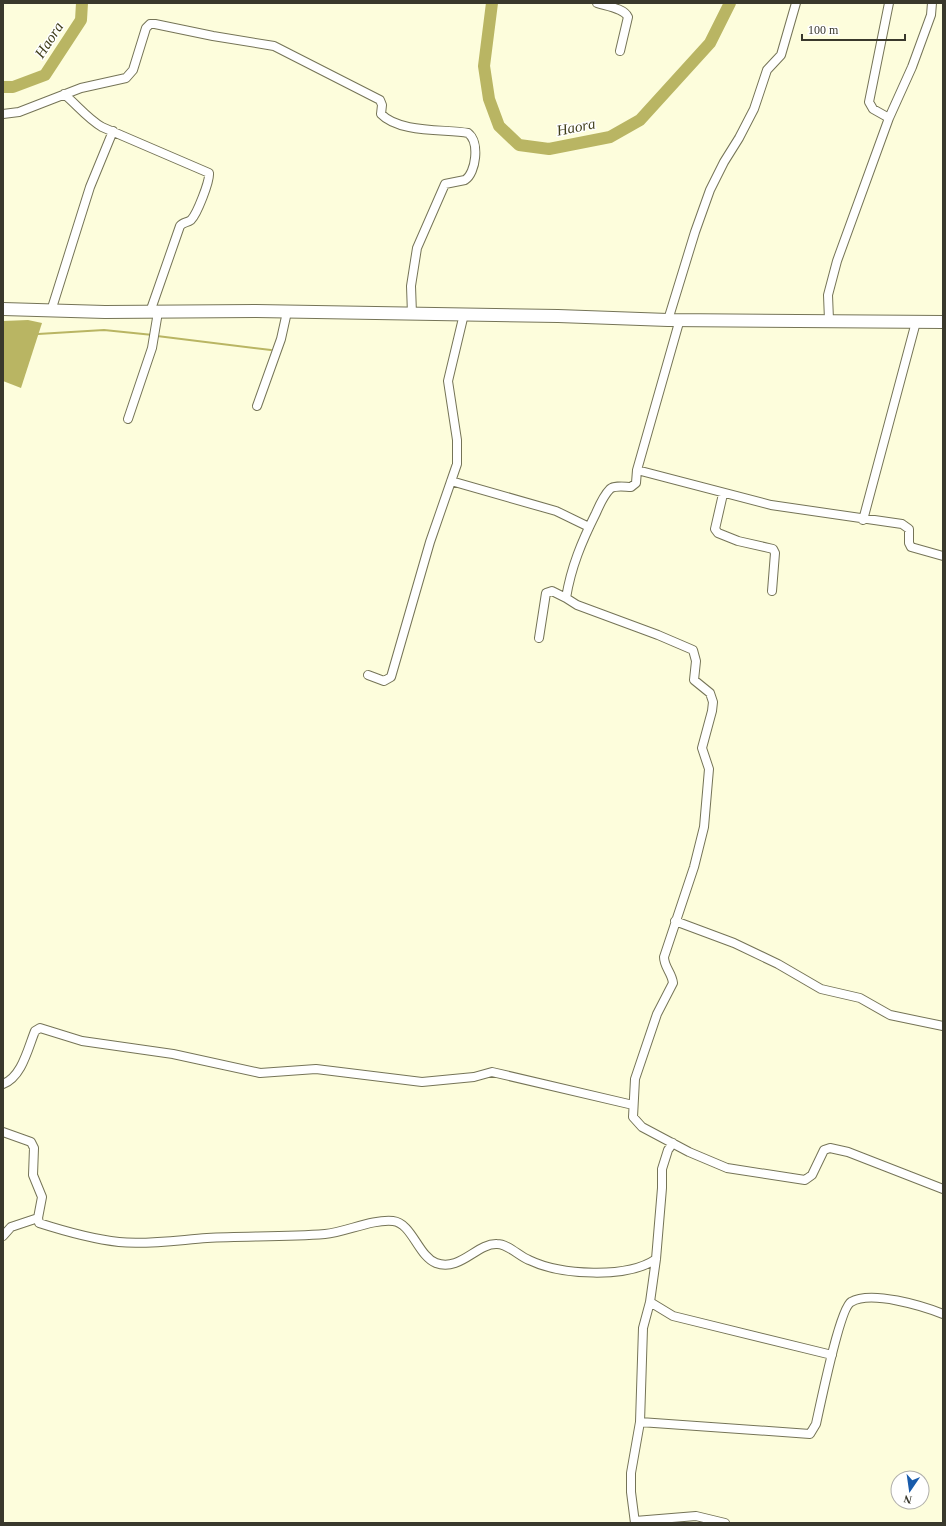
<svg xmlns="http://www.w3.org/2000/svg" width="946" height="1526" font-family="'Times New Roman',serif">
<rect width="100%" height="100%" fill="#fdfddc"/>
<path fill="#b9b563" d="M 28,320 L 42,323 L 21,388 L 3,381 L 3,321 Z"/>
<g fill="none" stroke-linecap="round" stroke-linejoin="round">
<path stroke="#b9b563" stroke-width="2" d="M 38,334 L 104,330 L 153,335
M 157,336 L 271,350"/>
<path stroke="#b9b563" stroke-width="12" d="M 492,3 L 484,66 L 489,99 L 499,126 L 519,145 L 549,149 L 610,137 L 640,120 L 710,43 L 730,3
M 3,87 L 13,87 L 45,75 L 81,20 L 82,3"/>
<g stroke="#757457" stroke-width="10">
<path id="street" d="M 597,3 C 606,6 624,8 628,17 L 620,51
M 64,94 C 77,105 88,119 102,127 L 209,173 C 210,181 197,214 191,220 C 187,223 183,222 180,226 L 150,312
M 3,114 L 19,112 L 81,88 L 126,78 L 133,70 L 146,28 L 150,24 L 155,24 L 213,36 L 274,46 L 380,100 L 382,105 L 381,114 C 399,133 445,129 468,133 C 480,142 476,173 465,180 L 445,184 L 417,248 L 411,286 L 412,314
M 889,118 L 873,109 L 869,102 L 889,3
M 51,311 L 90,187 L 113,131
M 680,319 L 637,470 L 636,483 L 631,487 C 625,487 615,485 610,489 C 604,495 599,506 596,513 C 582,541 571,567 566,598 L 577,605 L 658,635 L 693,650 L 696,661 L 694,680 L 710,693 L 713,702 L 712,711 L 702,748 L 709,769 L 704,827 L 694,867 L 664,957 C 664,967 672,973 673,983 L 657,1014 L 635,1079 L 633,1117 L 642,1127 L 689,1152 L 727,1168 L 805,1180 L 812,1175 L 824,1150 L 830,1148 L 848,1152 L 943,1189
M 668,320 L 695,232 L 710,190 L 724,162 L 739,138 L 754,109 L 767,70 L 781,55 L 796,3
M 829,320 L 828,295 L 837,261 L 889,118 L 912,67 L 931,15 L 932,3
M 257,406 L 281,339 L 287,312
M 128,419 L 152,348 L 158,312
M 637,470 L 771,505 L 902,524 L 909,529 L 909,543 L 911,547 L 943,556
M 451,481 L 556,511 L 589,527
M 723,494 L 715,529 L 718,533 L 738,541 L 773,549 L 775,553 L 772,591
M 863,520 L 916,322
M 539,638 L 546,593 L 552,591 L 566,598
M 368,675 L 384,681 L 391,677 L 430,542 L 457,464 L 457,440 L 448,381 L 464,314
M 675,921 L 734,943 L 778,964 L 821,989 L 860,998 L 890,1015 L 943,1026
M 3,1084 C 22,1077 28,1048 35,1031 L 40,1028 L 82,1041 L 173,1054 L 260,1073 L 316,1069 L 422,1082 L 474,1077 L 492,1072 L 633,1105
M 3,1132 L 31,1142 L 34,1148 L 33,1175 L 42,1197 L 38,1218 L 39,1223 C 64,1231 92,1239 119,1242 C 146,1245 179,1240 207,1238 C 246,1236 286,1237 325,1234 C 346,1232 372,1219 393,1221 C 412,1223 418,1256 436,1263 C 460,1272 477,1243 497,1244 C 508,1244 519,1256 529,1260 C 560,1275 627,1279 656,1259
M 3,1236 L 11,1227 L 38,1218
M 650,1302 L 673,1316 L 832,1355
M 640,1422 L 810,1434 L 816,1424 C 820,1406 840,1308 851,1302 C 871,1290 923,1306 943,1314
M 635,1521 L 696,1516 L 725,1523
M 635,1523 L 631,1492 L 631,1473 L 640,1422 L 643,1328 L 650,1302 L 656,1259 L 662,1188 L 662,1169 L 668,1150 L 673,1143"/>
</g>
<g stroke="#757457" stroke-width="14">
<path id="primary" d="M 3,309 L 105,312 L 256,311 L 558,316 L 668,320 L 943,322"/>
</g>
<use href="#street" stroke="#fff" stroke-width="8"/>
<use href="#primary" stroke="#fff" stroke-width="12"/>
</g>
<g text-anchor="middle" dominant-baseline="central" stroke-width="3" stroke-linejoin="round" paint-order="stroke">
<g font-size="15" font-style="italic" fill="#403e1a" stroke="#fff">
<text transform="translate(49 40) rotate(-57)">Haora</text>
<text transform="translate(576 127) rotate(-11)">Haora</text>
</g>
</g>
<rect width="946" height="1526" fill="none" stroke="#39382c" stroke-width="8"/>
<g transform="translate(910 1490) rotate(193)"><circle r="19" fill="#ffffff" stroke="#b0afab"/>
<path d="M0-3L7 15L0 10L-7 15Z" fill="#185bab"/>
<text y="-6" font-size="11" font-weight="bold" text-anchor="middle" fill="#39382c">N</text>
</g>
<path d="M802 34v6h103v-6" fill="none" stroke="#39382c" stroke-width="2"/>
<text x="808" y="34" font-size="12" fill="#39382c" stroke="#ffffff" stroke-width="3" paint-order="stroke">100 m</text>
</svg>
